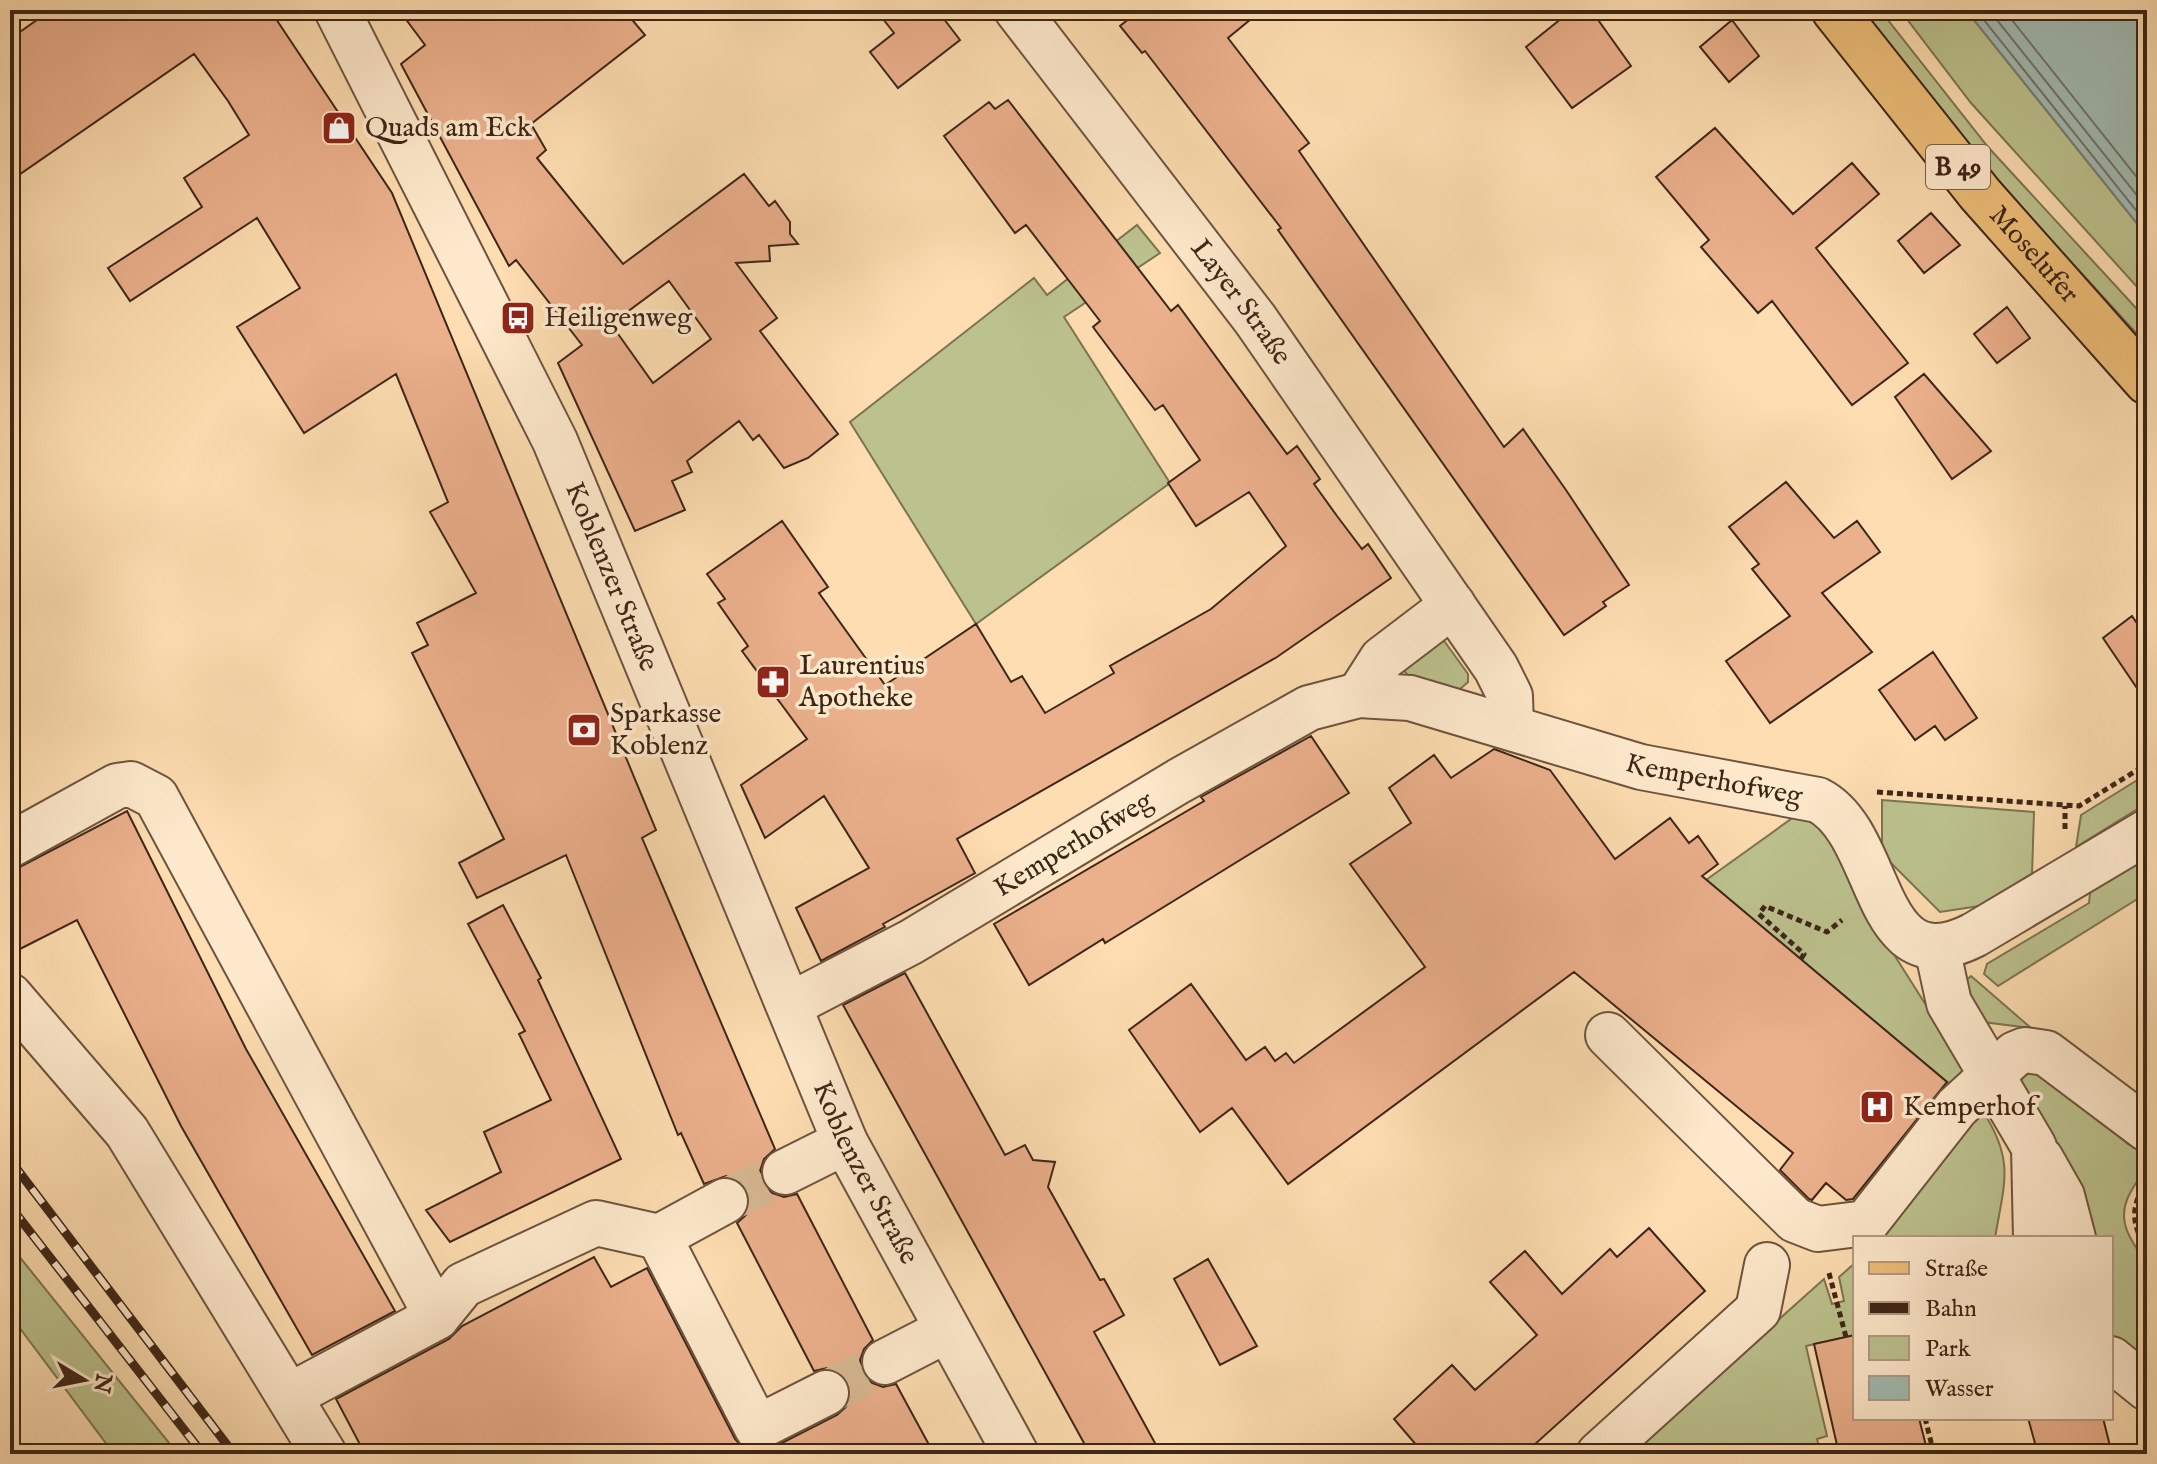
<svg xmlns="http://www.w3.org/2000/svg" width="2157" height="1464" font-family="'IM FELL English',serif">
<rect width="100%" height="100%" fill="#fdddb1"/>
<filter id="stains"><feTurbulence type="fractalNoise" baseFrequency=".0025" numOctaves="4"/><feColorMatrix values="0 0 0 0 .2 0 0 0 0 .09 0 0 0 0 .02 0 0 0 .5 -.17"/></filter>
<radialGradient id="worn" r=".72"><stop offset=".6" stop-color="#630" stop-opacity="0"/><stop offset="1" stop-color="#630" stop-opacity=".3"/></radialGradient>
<path fill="#bcc28e" stroke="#7d7452" stroke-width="2" d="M 1854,10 L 1880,10 L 1988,147 L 2147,320 L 2147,345 L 1978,160 Z
M 1900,10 L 1966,10 L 2147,236 L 2147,298 L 1971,103 Z
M 1137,225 L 1160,253 L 1064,317 L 1170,483 L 976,624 L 850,422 L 1034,278 L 1047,295 Z
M 1442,638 L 1468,674 L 1468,682 L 1459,690 L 1410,678 L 1403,669 Z
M 2147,774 L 2147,803 L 2076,847 L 2081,815 Z
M 1882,800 L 2034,812 L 2032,875 L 1986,905 L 1940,912 L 1882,854 Z
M 1798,814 L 1825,830 L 1862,904 L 1969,1073 L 1952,1086 L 1706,880 Z
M 2147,852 L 2147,893 L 1998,986 L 1984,974 L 1987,964 L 2089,903 L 2091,884 Z
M 1971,976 L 2031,1028 L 1983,1022 L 1957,988 Z
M 2030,1073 L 2041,1073 L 2054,1081 L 2128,1144 L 2147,1154 C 2147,1177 2124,1190 2124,1215 C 2124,1239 2145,1253 2147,1272 C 2151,1300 2147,1331 2147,1359 L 2111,1336 L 2111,1238 L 2088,1238 L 2060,1151 L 2020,1085 L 2023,1076 Z
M 1984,1113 C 2015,1162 2004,1184 1995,1238 L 1885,1238 L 1884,1228 L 1961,1121 Z
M 10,1245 L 178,1454 L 114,1454 L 10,1315 Z
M 1855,1263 L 1855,1335 L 1806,1346 L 1827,1436 L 1817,1439 L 1821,1454 L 1628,1454 L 1824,1279 L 1832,1304 L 1844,1301 L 1839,1277 Z"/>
<path fill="#a1bbb3" stroke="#797f75" stroke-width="2" d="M 1966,10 L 2147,10 L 2147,236 Z"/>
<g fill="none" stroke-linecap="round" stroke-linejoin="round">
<path stroke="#707065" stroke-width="2" d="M 1976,10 L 2147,224
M 1989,10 L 2147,208
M 2004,10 L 2147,190"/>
</g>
<path fill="#ebb08c" stroke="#3e2617" stroke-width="2" fill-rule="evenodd" d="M 51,10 L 270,10 L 392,193 L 656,830 L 642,838 L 775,1149 L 764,1159 L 760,1171 L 762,1182 L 772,1193 L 784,1197 L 797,1194 L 873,1340 L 864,1349 L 860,1360 L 863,1374 L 872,1383 L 883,1387 L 896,1384 L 934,1454 L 365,1454 L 336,1399 L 449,1339 L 462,1326 L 594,1257 L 611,1287 L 647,1268 L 735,1439 L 744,1449 L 756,1453 L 768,1450 L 837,1415 L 847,1406 L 851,1394 L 848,1381 L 839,1372 L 827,1368 L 814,1371 L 737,1223 L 746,1215 L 750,1202 L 746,1188 L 737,1179 L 726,1176 L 704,1184 L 681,1133 L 678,1135 L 566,855 L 477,898 L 459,863 L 504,839 L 412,653 L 428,645 L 417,623 L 476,593 L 430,512 L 448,502 L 396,374 L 304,433 L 237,327 L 300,288 L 257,218 L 130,301 L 108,268 L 202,207 L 184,178 L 249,135 L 228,101 L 194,54 L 10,181 L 10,39 Z
M 399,10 L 624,10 L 645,35 L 531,124 L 546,150 L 537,158 L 623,264 L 744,174 L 769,206 L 775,201 L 790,222 L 790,234 L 798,244 L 769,246 L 770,261 L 736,263 L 777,318 L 760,331 L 838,434 L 808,458 L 784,468 L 759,435 L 753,440 L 739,421 L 687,461 L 692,472 L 672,481 L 685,510 L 635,531 L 558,363 L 582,345 L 516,260 L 509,266 L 401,64 L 425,45 ZM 669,281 L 711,339 L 653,383 L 611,324 Z
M 876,10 L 937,10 L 960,40 L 898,88 L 870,52 L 894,33 Z
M 1140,10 L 1262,10 L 1228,38 L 1309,143 L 1299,151 L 1504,447 L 1523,429 L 1566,490 L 1629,585 L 1603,602 L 1606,606 L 1564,635 L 1278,230 L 1281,228 L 1145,51 L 1142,53 L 1120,26 Z
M 1572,10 L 1591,10 L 1631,66 L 1572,108 L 1526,47 Z
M 1732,20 L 1759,56 L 1729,82 L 1700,47 Z
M 1008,100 L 1171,311 L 1178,305 L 1287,454 L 1297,446 L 1320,479 L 1314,484 L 1337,516 L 1362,549 L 1368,544 L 1391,578 L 1277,657 L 957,839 L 975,873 L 883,924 L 885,927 L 821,961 L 796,908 L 869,868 L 824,796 L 765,838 L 741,785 L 807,739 L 742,651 L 748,646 L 718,603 L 725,599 L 707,574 L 782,521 L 828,587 L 819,593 L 885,685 L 976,624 L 1011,682 L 1022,676 L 1045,713 L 1114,673 L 1110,666 L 1211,609 L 1286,546 L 1249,492 L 1196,526 L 1168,483 L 1200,460 L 1163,405 L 1155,410 L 1093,327 L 1100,321 L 1026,225 L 1015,233 L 944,136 L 989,102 L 995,109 Z
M 1715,128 L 1793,214 L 1852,163 L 1879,194 L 1816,248 L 1908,363 L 1852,405 L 1772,301 L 1758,313 L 1701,247 L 1709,240 L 1656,177 Z
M 1931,213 L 1960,245 L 1924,273 L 1898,241 Z
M 2007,307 L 2030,338 L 1997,363 L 1974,334 Z
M 1924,374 L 1991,451 L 1952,479 L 1895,397 Z
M 1786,482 L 1834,538 L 1857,521 L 1880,552 L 1822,593 L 1872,652 L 1770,723 L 1726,661 L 1790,616 L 1752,569 L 1759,564 L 1729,527 Z
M 2132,616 L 2147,638 L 2147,703 L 2103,638 Z
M 1933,652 L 1977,718 L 1945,740 L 1935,726 L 1915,740 L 1879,690 Z
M 1311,736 L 1349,793 L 1128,929 L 1105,943 L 1103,939 L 1029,985 L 994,924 L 1204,801 L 1201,797 Z
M 1494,749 L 1550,770 L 1615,859 L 1670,818 L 1689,843 L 1698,836 L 1718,864 L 1702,876 L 1947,1082 L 1853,1199 L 1846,1200 L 1826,1183 L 1812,1200 L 1809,1199 L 1780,1170 L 1793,1153 L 1574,972 L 1288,1184 L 1232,1108 L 1200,1132 L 1129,1030 L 1191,984 L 1246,1060 L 1265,1047 L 1275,1061 L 1286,1053 L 1294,1063 L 1425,967 L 1350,864 L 1411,823 L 1389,788 L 1434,755 L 1451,778 Z
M 127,811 L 246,1049 L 395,1311 L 312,1355 L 181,1126 L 77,920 L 10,954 L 10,872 Z
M 503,905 L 541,978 L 538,980 L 621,1159 L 450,1242 L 426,1210 L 501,1172 L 484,1132 L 551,1100 L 519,1034 L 525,1031 L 468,924 Z
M 905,973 L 1005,1155 L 1025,1145 L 1033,1160 L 1055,1162 L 1048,1187 L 1100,1280 L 1104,1279 L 1124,1315 L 1094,1332 L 1161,1454 L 1090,1454 L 843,1005 Z
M 1649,1228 L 1705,1291 L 1524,1454 L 1424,1454 L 1394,1419 L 1452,1365 L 1475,1390 L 1537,1335 L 1490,1282 L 1525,1251 L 1562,1294 L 1610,1249 L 1617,1257 Z
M 1208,1259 L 1257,1346 L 1220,1365 L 1174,1279 Z
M 1855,1335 L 1855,1418 L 1919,1418 L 1928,1454 L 1839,1454 L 1814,1344 Z
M 2028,1418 L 2103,1418 L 2112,1454 L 2038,1454 Z"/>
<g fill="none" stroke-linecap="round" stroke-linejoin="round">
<path stroke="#d7b892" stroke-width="44" stroke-dasharray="44 22" stroke-linecap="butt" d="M 725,1201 L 785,1172
M 826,1393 L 885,1362"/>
<g stroke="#6e543e" stroke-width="48">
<g id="minor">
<path id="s1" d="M 337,10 L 555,441 L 845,1142 L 1016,1454"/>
<path id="s2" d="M 1017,10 L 1255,319 L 1496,668 L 1510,696 L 1511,727"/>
<path d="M 1359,695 L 1382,659 L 1453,605"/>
<path d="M 10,845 L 117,786 L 131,784 L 156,797 L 437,1317"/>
<path d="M 1937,948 L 1949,1003 L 2034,1147 L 2036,1238"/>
<path d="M 10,996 L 127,1132 L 324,1454"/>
<path id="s3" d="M 790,1005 L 911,942 L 1179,781 L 1309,708 L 1359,695 L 1410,698 L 1641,767 L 1818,800 C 1886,835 1870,988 1974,935 L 2147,832"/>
<path d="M 1608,1035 L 1795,1220 L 1818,1229 L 1866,1223 L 1957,1107 L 2015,1054 L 2025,1050 L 2046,1053 L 2147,1129"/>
<path d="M 2041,1159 L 2062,1196 L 2073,1238"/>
<path d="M 785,1172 L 845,1142"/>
<path d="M 659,1237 L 757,1428 L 826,1393"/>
<path d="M 2111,1359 L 2147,1388"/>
<path d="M 885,1362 L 947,1330"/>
<path d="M 291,1395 L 437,1317 L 463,1285 L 596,1223 L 659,1237 L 725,1201"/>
<path d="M 1599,1454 L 1758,1310 L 1767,1265"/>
</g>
</g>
<g stroke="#3e2617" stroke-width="48">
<g id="major">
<path id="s4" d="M 1834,10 L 1980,194 L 2147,382"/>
</g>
</g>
<path stroke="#3e2617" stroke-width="5" stroke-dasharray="6 4" stroke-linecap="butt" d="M 1877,792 L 2079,806 L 2147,764
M 2065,829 L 2065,806
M 1801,959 L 1804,954 L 1759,914 L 1765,906 L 1827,932 L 1842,920
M 2147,1180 C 2130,1208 2131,1222 2147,1251
M 1829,1273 L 1846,1337
M 1925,1418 L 1934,1454"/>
<use href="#minor" stroke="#fee9cc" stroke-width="44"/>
<use href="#major" stroke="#eebe78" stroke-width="44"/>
<g stroke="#3e2617" stroke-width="9">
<path id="rail" d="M 10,1160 L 234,1454
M 10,1206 L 203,1454"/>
</g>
<use href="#rail" stroke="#fee9cc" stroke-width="6" stroke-dasharray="18" stroke-linecap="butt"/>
</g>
<defs>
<g id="shop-square" transform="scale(1.8)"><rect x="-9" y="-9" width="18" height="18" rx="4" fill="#8f2418" stroke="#fee9cc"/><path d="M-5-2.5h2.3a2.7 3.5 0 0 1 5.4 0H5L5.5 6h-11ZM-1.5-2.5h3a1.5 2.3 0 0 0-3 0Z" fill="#fff"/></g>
<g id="bus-square" transform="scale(1.8)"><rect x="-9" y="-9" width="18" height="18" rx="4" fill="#8f2418" stroke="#fee9cc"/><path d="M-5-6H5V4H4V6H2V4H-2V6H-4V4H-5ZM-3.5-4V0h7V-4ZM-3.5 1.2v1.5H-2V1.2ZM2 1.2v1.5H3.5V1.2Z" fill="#fff"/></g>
<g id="pharmacy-square" transform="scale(1.8)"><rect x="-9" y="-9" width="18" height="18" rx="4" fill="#8f2418" stroke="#fee9cc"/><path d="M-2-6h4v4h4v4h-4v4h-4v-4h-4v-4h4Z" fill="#fff"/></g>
<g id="bank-square" transform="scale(1.8)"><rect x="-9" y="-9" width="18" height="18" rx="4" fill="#8f2418" stroke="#fee9cc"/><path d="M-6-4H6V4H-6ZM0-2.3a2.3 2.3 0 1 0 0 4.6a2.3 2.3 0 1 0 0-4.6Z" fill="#fff"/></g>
<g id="hospital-square" transform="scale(1.8)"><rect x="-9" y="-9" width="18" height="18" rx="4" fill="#8f2418" stroke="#fee9cc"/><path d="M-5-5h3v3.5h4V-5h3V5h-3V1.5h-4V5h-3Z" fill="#fff"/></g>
</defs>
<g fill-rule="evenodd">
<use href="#shop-square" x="339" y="128"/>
<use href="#bus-square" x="518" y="318"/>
<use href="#pharmacy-square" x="773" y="682"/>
<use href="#bank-square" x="584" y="730"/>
<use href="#hospital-square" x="1877" y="1107"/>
</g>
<g text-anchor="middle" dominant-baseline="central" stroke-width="7" stroke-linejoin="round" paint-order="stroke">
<rect fill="#fee9cc" stroke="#78604d" stroke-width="2" x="1926" y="145" width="64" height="44" rx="6"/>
<g font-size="26" font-weight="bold" fill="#3e2617">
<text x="1958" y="167">B 49</text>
</g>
<g font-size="28" fill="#3e2617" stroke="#fee9cc" text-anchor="start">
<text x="365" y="128">Quads am Eck</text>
<text x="544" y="318">Heiligenweg</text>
<text x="799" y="666">Laurentius<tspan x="799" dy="32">Apotheke</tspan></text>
<text x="610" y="714">Sparkasse<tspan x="610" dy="32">Koblenz</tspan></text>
<text x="1903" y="1107">Kemperhof</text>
</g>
<g font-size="28" fill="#3e2617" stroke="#fee9cc">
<text stroke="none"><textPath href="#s4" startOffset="316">Moselufer</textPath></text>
<text stroke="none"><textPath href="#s2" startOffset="368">Layer Straße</textPath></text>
<text stroke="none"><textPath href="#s1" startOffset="630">Koblenzer Straße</textPath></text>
<text stroke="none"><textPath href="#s3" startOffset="1016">Kemperhofweg</textPath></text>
<text stroke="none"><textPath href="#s3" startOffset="326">Kemperhofweg</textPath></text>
<text stroke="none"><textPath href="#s1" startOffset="1278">Koblenzer Straße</textPath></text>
</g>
</g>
<rect width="2157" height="1464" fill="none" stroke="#fdddb1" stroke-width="40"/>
<rect x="12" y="12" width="2133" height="1440" fill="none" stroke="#3e2617" stroke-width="4"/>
<rect x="20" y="20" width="2117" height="1424" fill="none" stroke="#3e2617" stroke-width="2"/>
<rect x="1853" y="1236" width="260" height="184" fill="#fee9cc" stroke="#b19b84" stroke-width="2"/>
<rect x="1869" y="1262" width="40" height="12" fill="#eebe78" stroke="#b19b84" stroke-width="2"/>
<text x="1925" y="1276" font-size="24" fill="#3e2617">Straße</text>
<rect x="1869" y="1302" width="40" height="12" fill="#3e2617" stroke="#b19b84" stroke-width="2"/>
<text x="1925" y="1316" font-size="24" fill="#3e2617">Bahn</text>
<rect x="1869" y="1336" width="40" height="24" fill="#bcc28e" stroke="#b19b84" stroke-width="2"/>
<text x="1925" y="1356" font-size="24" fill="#3e2617">Park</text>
<rect x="1869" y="1376" width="40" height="24" fill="#a1bbb3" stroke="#b19b84" stroke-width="2"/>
<text x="1925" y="1396" font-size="24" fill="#3e2617">Wasser</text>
<g transform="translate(84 1380) rotate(100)" stroke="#fee9cc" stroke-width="6" paint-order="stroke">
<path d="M0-6L14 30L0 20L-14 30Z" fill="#3e2617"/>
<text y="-12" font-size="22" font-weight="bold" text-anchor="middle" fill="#3e2617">N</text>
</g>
<rect width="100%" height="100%" filter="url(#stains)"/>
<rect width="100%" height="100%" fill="url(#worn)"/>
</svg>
